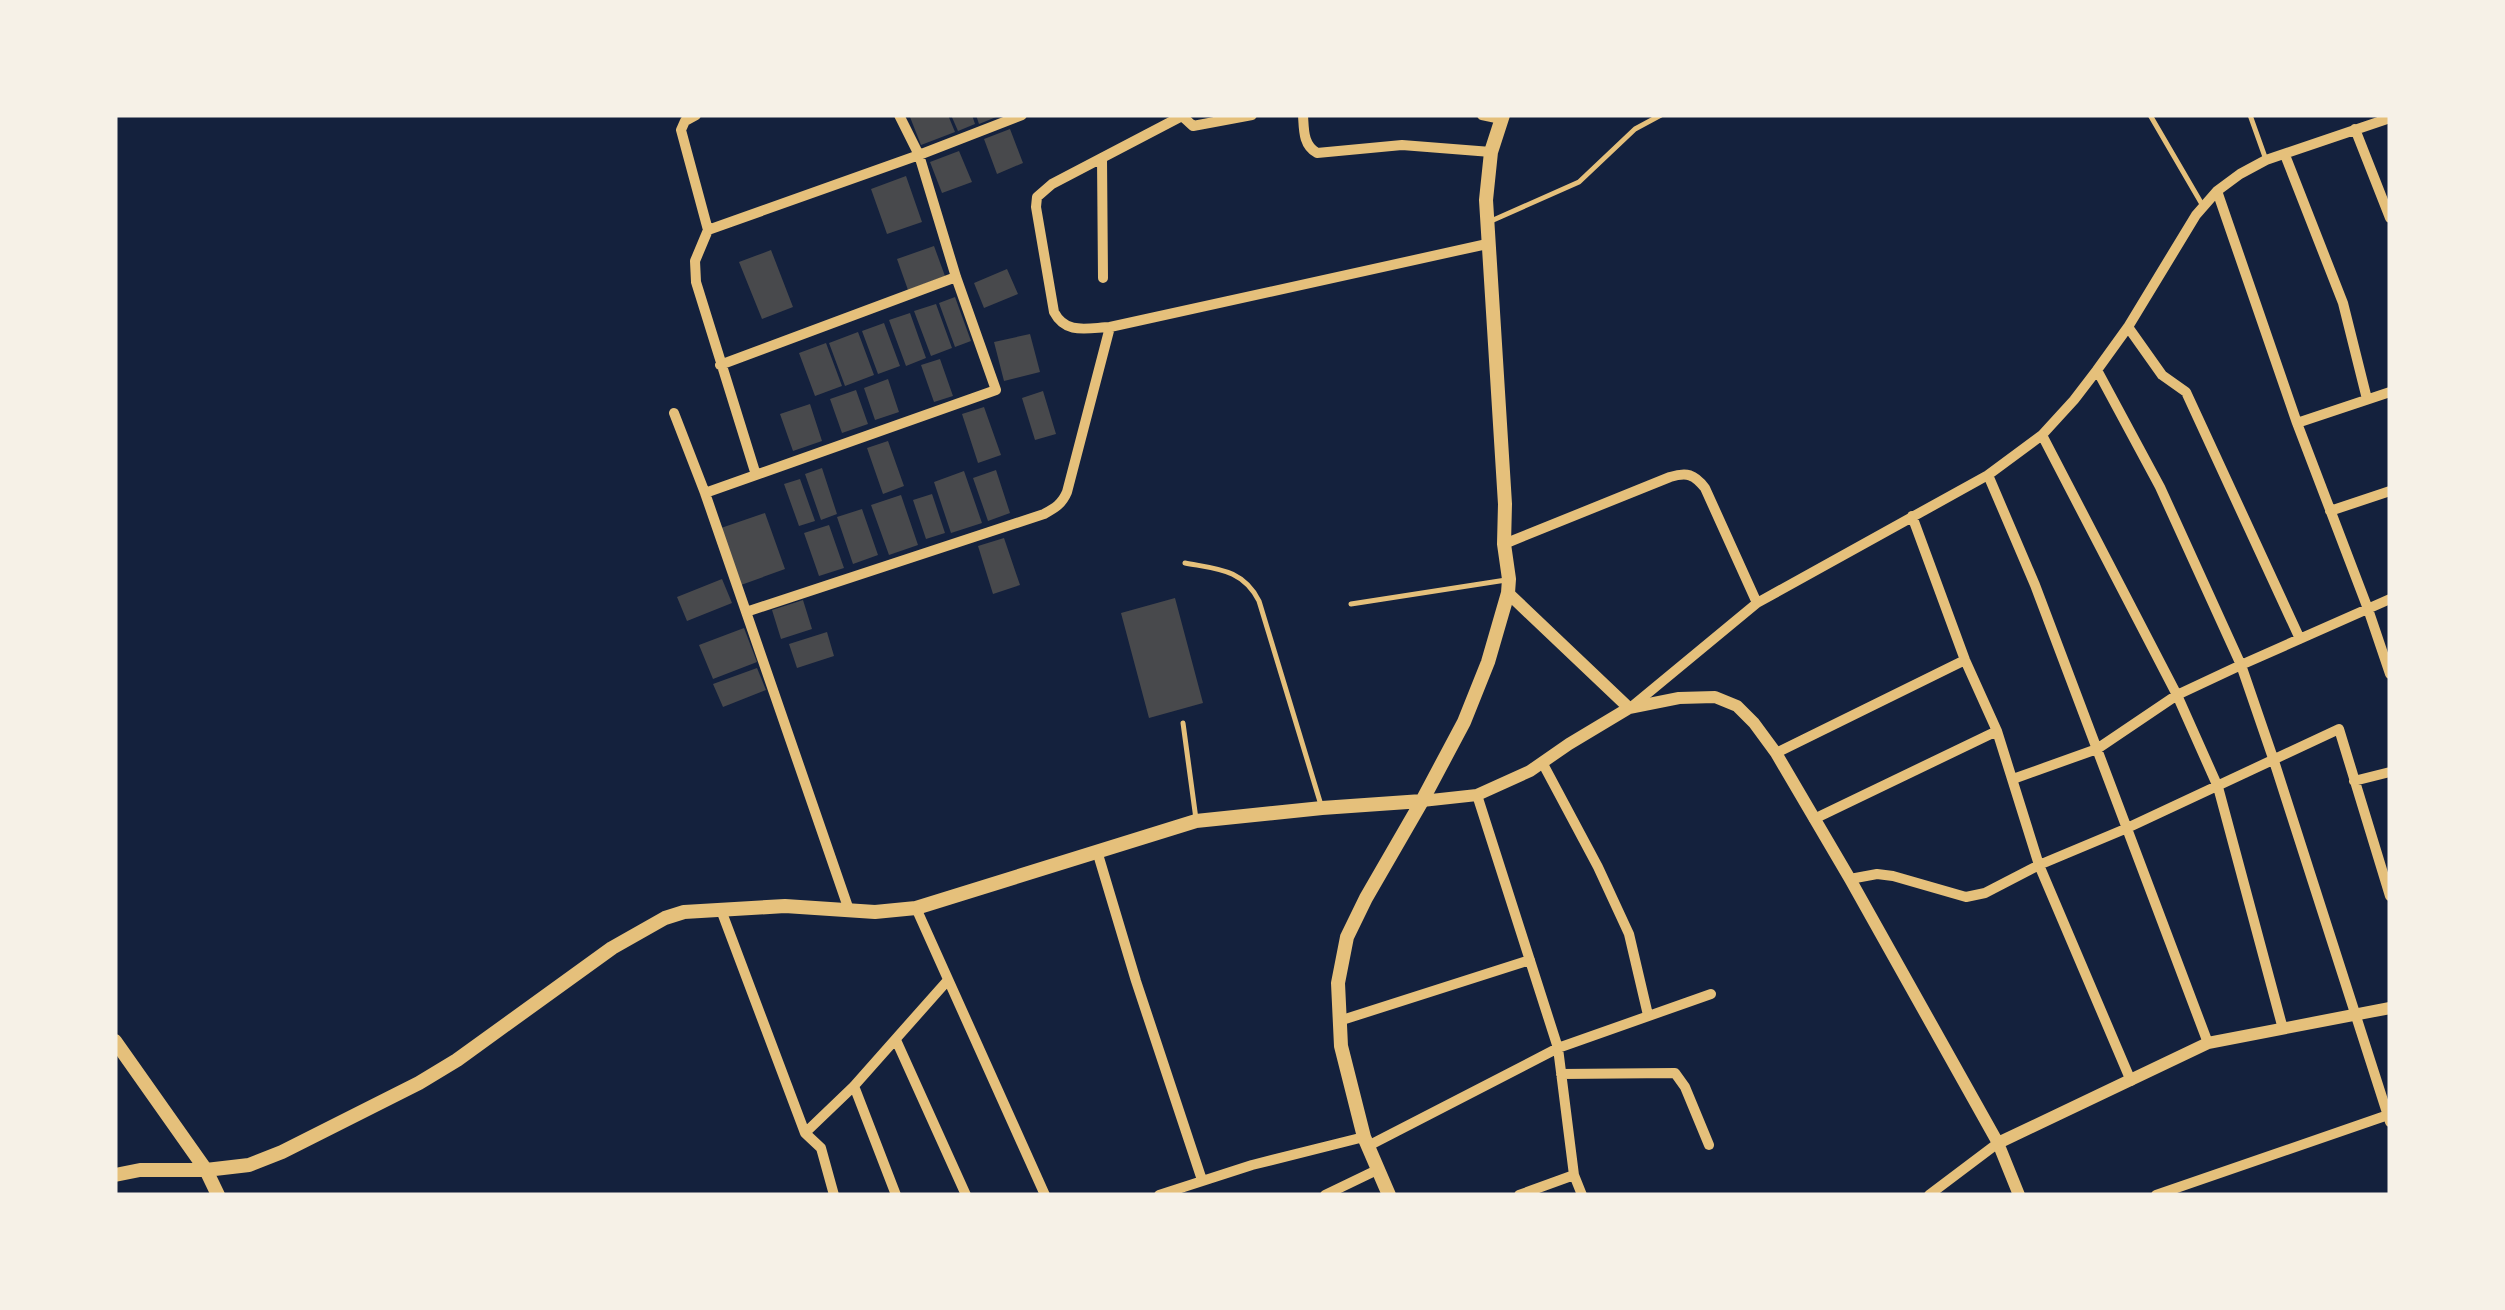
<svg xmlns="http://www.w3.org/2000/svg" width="2505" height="1310" font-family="'Varela Round',sans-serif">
<rect width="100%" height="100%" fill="#14213d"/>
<path fill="#48494c" d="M 917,115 L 948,115 L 955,132 L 921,145 L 910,117 Z
M 951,115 L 972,115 L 975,124 L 958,131 Z
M 976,115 L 1001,115 L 979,124 Z
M 1010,129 L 1023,163 L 997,174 L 984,139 Z
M 959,151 L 972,182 L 942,193 L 930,162 Z
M 906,176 L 922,222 L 887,234 L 871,189 Z
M 934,246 L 945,276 L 908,290 L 897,259 Z
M 771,250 L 793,307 L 762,319 L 739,262 Z
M 1007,269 L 1018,294 L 984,308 L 974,283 Z
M 955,297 L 971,341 L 955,347 L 939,303 Z
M 936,304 L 952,348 L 931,356 L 914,311 Z
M 910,313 L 926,358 L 906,366 L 889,320 Z
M 884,323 L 900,366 L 878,374 L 862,331 Z
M 858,332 L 874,375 L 845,386 L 829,343 Z
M 1030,334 L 1040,372 L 1004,381 L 994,342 Z
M 826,343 L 842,386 L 815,396 L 799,353 Z
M 940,359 L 953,396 L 934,402 L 921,365 Z
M 888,379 L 899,412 L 875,420 L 864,388 Z
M 856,390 L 868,424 L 842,433 L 830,399 Z
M 1043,391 L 1056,434 L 1035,440 L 1022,398 Z
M 810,404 L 822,441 L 793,451 L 780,414 Z
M 984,407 L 1001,455 L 978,463 L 962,414 Z
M 888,441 L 904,486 L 883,494 L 867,448 Z
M 822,468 L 837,514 L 821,520 L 805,474 Z
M 996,470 L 1010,513 L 988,521 L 973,478 Z
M 964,471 L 982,523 L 951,533 L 934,482 Z
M 800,479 L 815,521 L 799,526 L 784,484 Z
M 932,494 L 945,533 L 926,539 L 913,500 Z
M 901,495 L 918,545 L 889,555 L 871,505 Z
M 862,509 L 878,555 L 853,564 L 837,517 Z
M 765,513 L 785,569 L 741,585 L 721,528 Z
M 829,525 L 844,568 L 819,576 L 804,533 Z
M 1004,538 L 1020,585 L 993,594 L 978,546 Z
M 722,579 L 732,603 L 687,621 L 677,597 Z
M 1175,598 L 1203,703 L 1149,718 L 1121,613 Z
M 803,600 L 812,629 L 781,639 L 772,610 Z
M 744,628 L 757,662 L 713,679 L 699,645 Z
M 827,632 L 834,656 L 797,668 L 789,644 Z
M 757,668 L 766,690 L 723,707 L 713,684 Z"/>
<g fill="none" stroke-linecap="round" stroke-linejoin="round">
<path stroke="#e5c07b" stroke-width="5" d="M 2150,115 L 2203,206
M 2250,115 L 2265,157
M 1491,221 L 1579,182 L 1635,129 L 1661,115
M 1185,563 C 1217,569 1243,569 1259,601 L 1321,805
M 1351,604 L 1506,580
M 1183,723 L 1196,819"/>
<path stroke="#e5c07b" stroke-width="10" d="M 696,115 L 685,121 L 681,130 L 708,230 L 695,261 L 696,282 L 756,475
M 1181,115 L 1193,126 L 1252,115
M 1303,115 C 1304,130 1303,145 1317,153 L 1402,145 L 1491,152
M 1482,115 L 1501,119
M 2355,129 L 2390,218
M 2285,155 L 2343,303 L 2367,399
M 1102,158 L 1103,278
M 2217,191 L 2297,423 L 2368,609 L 2390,674
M 708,230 L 919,155 L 1022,115
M 1110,327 C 1087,328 1066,335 1054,312 L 1036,207 L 1037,197 L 1052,184 L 1182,116
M 2128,327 L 2162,375 L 2186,392 L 2300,639
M 720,365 L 956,277
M 2097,370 L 2160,487 L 2241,665 L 2390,599
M 674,413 L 705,493 L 849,910
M 2297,423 L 2390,392
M 2042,435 L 2177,695 L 2241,665 L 2274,761 L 2390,1122
M 1988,475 L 2035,585 L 2208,1043
M 705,493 L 996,390 L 956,277 L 919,155 L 899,115
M 2330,511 L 2390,491
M 1912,516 L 1965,660 L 1997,731 L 2039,865 L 2131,1081
M 1504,544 L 1670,477 C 1687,472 1694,474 1705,488 L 1757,603
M 746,612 L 1044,514 C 1055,508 1062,504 1067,492 L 1110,327 L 1487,244
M 1630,708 L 1757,603 L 1988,475 L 2042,435 L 2074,400 L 2097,370 L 2128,327 L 2196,215 L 2217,191 L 2240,174 L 2266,160 L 2390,118
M 1776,753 L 1965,660
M 1543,764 L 1598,867 L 1629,934 L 1648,1015
M 2013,779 L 2097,749 L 2177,695 L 2218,787 L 2283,1029
M 2354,781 L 2390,772
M 1477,795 L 1558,1048 L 1574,1175 L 1582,1195
M 1814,819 L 1997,731
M 1097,851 L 1136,981 L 1202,1180
M 1850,879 L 1877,874 L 1893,876 L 1966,897 L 1985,893 L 2039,865 L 2125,829 L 2339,729 L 2390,896
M 916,908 L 1045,1195
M 721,910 L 805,1133 L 821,1148 L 834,1195
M 1339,1021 L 1530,960
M 896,1040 L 966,1195
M 1561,1074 L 1675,1073 L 1685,1087 L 1709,1145
M 854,1086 L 896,1195
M 805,1133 L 854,1086 L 948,980
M 1368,1146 L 1558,1048 L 1711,994
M 1159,1195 L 1252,1165 L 1364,1137
M 1325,1195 L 1379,1169
M 1519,1195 L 1574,1175
M 1929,1195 L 1998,1143
M 2156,1195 L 2388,1115"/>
<path stroke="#e5c07b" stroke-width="12" d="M 1508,593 L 1629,708
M 1422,801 L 1477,795 L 1530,771 L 1569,744 L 1629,708 L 1679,698 L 1715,697 L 1737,706 L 1754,723 L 1776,753 L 1850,879 L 1998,1143 L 2019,1195
M 1998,1143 L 2208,1043 L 2390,1008"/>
<path stroke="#e5c07b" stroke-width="14" d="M 115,1041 L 206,1170 L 218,1195
M 115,1175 L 140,1170 L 206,1170 L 249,1165 L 282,1152 L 419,1083 L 457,1060 L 612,948 L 665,918 L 684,912 L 785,906 L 875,912 L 916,908 L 1196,821 L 1322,808 L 1422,801
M 1389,1195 L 1364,1137 L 1341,1046 L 1338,983 L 1347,937 L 1366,898 L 1422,801 L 1464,722 L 1488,662 L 1508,593 L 1509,579 L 1504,544 L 1505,504 L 1486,200 L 1491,152 L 1503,115"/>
</g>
<rect width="2505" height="1310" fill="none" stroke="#f6f1e7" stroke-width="235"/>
</svg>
